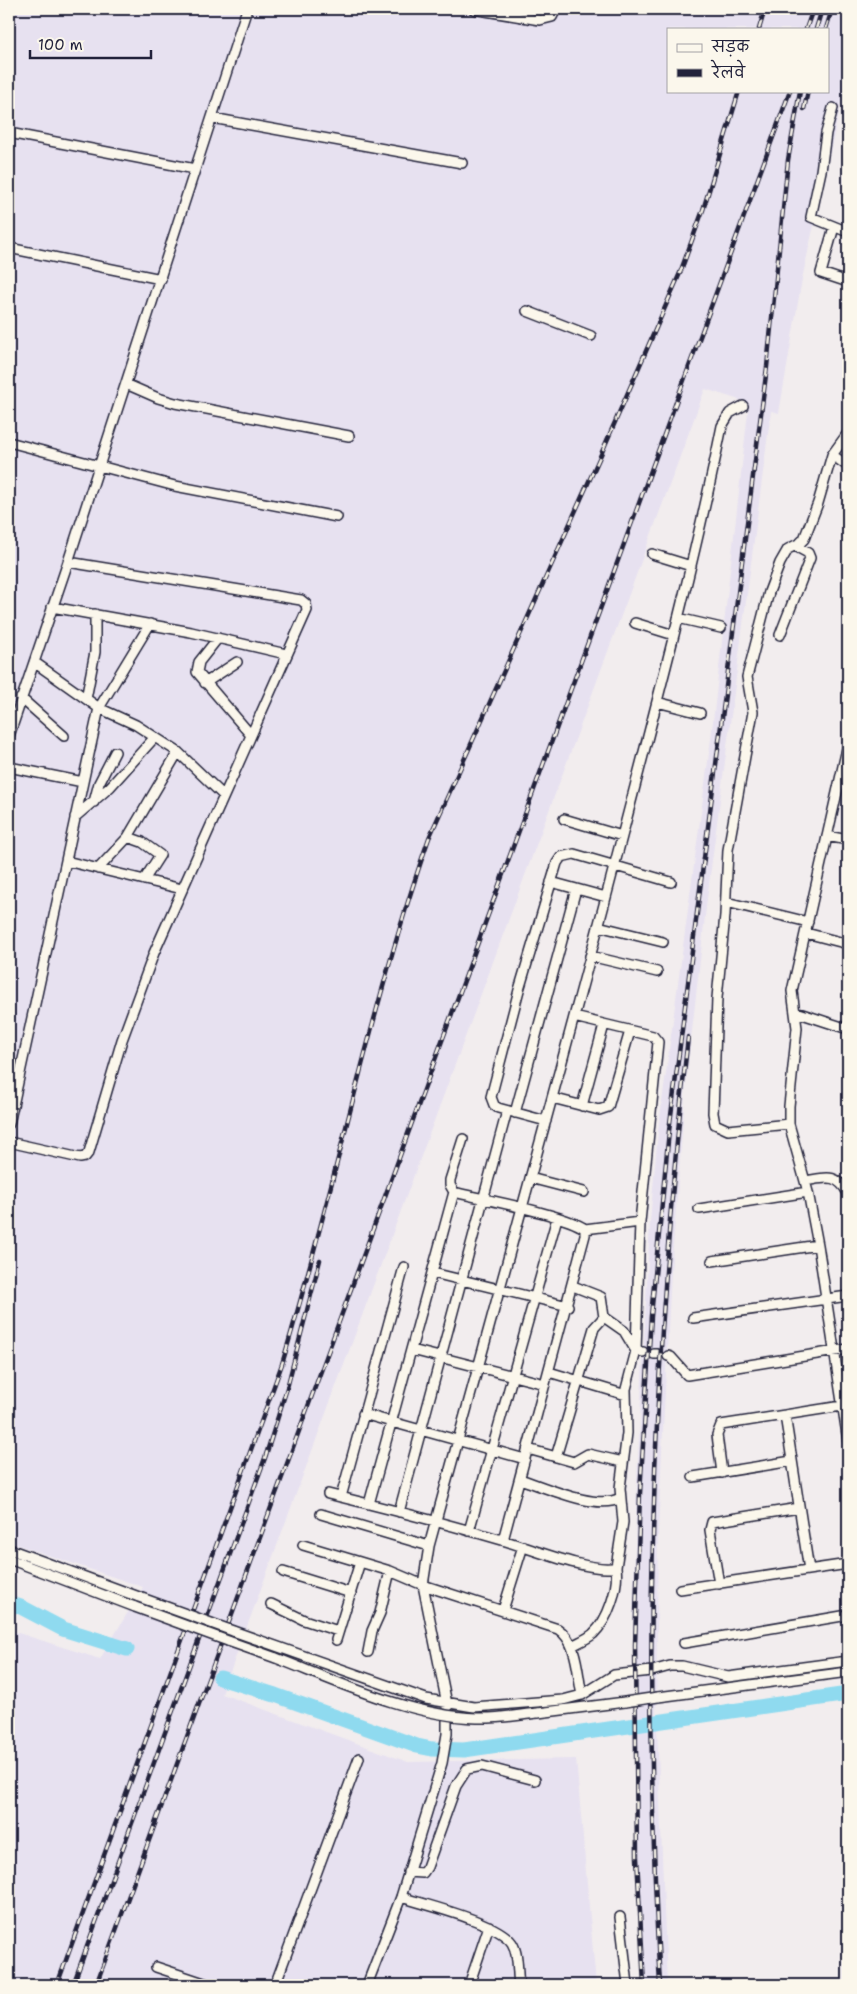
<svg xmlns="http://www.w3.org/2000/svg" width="857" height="1994" font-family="'Shantell Sans','Playpen Sans Deva',sans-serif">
<rect width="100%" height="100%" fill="#f2edee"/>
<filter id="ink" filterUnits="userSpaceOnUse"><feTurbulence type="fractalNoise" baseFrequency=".02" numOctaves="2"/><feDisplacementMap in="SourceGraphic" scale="10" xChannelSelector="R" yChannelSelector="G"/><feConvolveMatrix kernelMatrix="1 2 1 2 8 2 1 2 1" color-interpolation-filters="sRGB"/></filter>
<g filter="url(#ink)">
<path fill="#e7e1f0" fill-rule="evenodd" d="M 9,9 L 848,9 L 848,71 L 802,279 L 779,413 L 771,411 L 707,899 L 686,1083 L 671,1271 L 658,1530 L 656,1715 L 635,1717 L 633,1618 L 637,1479 L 650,1222 L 658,1132 L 711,739 L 749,403 L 705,389 L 222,1694 L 408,1762 L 576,1759 L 596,1985 L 9,1985 L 9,1630 L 100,1659 L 143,1587 L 9,1542 ZM 668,29 L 828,29 L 828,91 L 668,91 Z
M 657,1726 L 667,1985 L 642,1985 L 633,1730 Z"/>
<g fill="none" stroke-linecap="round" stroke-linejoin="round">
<path stroke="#8fdaef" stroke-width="15" d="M 9,1603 L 21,1607 L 63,1629 L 127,1649
M 220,1678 L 275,1695 L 417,1746 L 432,1749 L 464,1750 L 848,1694"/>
<g stroke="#22223b" stroke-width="12">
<path id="minor" d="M 473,9 L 540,20 L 552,17 L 556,9
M 833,108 L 826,133 L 821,171 L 811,217 L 848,232
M 212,118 L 462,163
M 9,133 L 195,169
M 834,227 L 821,273 L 848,282
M 9,248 L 161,279
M 527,311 L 591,336
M 126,384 L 158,398 L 175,403 L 349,436
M 848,433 L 832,455 L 848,466
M 9,442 L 175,486 L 337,517
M 652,554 L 691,566
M 52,607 L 191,632 L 286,654
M 678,618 L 721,628
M 635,623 L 674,635
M 780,635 L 810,558 L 808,553 L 795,546
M 218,638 L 199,662 L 197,672 L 250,734
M 34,662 L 99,708 L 136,725 L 178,752 L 223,795
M 205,683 L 237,662
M 21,698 L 64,736
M 86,699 L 95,652 L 95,614
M 657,702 L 700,713
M 9,736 L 68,562 L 247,9
M 848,744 L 792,991 L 797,1028 L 789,1106 L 789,1124 L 808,1192 L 818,1245 L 848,1441
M 9,767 L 83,782 L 99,708 L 150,624
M 94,802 L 99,783 L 115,752
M 75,817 L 110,787 L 155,737
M 564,819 L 622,836
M 827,836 L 848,840
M 128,837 L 142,842 L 160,855 L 144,880
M 66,861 L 182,889
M 98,869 L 128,837 L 178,752
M 551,882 L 606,897
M 726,902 L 808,922
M 598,926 L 663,942
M 806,933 L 848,944
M 590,956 L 657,972
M 796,1012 L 848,1029
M 574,1017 L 653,1036 L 658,1042 L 640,1222 L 636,1351 L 643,1352
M 552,1098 L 599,1110 L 608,1107 L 630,1031
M 582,1106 L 604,1025
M 515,1113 L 576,889
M 546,1121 L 498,1108 L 494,1105 L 491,1097 L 519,990 L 557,863 L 561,857 L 574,854 L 671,882
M 9,1124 L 83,782
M 789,1124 L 728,1130 L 715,1124 L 713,1113 L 717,998 L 725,915 L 728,850 L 753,712 L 747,677 L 769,592 L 780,563 L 788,549 L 800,543 L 804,539 L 818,503 L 832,455
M 9,1142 L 80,1158 L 85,1157 L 89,1152 L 122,1040 L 154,953 L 307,610 L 306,604 L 301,600 L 68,562
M 530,1178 L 584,1192
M 805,1181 C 825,1178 836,1172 848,1193
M 454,1192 L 450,1185 L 450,1180 L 463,1139
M 699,1209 L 808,1192
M 585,1229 L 640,1222
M 712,1261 L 818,1245
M 433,1273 L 568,1306
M 693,1318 L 848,1296
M 412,1350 L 545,1384
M 654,1354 L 657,1354
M 668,1356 L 671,1357 L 687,1375 L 848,1349
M 549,1372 L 626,1395
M 363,1414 L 525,1459
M 785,1415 L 809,1570
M 528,1449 L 574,1462 L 588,1454 L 623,1462
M 556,1457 L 594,1328 L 604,1317
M 722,1473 L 717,1435 L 721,1425 L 848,1405
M 693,1477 L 792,1461
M 520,1479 C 545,1487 597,1511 620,1498
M 328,1494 C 386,1508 444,1523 502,1540 C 527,1547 593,1574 616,1567 L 623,1522 L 620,1488 L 627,1433 L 626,1389 L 636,1351 L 624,1331 L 604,1317 L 601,1297 L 573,1286
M 341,1497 L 404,1267
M 369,1504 L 454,1192 C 481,1199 567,1215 585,1229 L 585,1235 L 503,1540
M 399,1512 L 507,1111
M 321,1514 L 429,1546
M 469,1531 L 557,1218
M 303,1545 L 390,1571 L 423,1585 L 558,1629 C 578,1642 577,1673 582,1695
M 9,1549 L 139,1597
M 9,1559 L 135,1607
M 283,1572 L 351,1593
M 719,1584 L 710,1530 L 712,1522 L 799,1508
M 680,1589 L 848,1564
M 271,1604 L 304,1620 L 338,1631
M 503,1610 L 523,1546
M 233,1631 L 426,1699 L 474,1707 L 563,1700 L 582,1695 L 614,1675 L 652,1671 L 670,1666 L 682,1666 L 728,1677 L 848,1661
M 336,1640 L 360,1562
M 228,1641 L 276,1658
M 684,1643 L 848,1615
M 572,1646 C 579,1642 587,1639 593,1634 C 608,1620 619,1588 616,1567
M 368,1652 L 372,1631 L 380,1613 L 390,1571
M 658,1697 L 848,1672
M 538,1713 L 625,1702
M 408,1872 L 423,1873 L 427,1867 L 456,1786 L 467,1769 L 482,1766 L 535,1780
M 401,1897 C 426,1905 498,1922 512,1943 C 519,1954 517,1972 519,1985
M 620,1917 L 628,1985
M 156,1967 L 210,1985
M 275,1985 L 359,1758
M 367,1985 L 401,1897 L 442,1763 L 447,1734 L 447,1704 L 423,1585 L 429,1546 C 495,1304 563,1064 626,821 C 660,690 695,559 722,426 L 730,413 L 743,406
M 469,1985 L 489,1926"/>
</g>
<use href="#minor" stroke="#fbf7ec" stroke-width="9"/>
<g stroke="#22223b" stroke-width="4.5">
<path id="rail" d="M 759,29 L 765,9
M 806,29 L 813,9
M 816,29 L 822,9
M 826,29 L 832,9
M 804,109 L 808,91
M 57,1985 L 282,1364 C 335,1190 369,1010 429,838 L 602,452 L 680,273 L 703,210 L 739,91
M 73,1985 L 265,1458 L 287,1388 L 320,1260
M 96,1985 L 790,91
M 644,1985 L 637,1858 L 635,1645 L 640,1493 L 651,1316 L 669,1131 L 767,367 L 788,160 L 800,91
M 660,1985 C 642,1670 652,1351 688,1037"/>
</g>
<use href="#rail" stroke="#fbf7ec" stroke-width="2.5" stroke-dasharray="8" stroke-linecap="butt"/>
<g stroke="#22223b" stroke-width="12" stroke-linecap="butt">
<path id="minor-bridge" d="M 139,1597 L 233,1631
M 135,1607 L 228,1641
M 276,1658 C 338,1682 410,1716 477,1718 C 497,1719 518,1715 538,1713
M 625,1702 L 658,1697"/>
</g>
<use href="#minor-bridge" stroke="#fbf7ec" stroke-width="9"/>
</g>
</g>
<rect width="857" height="1994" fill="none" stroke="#fbf7ec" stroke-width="30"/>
<rect x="15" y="15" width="827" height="1964" fill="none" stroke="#22223b" stroke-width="2" filter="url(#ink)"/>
<rect x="667" y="28" width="162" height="65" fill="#fbf7ec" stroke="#a4a2a5"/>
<rect x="677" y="44" width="25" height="8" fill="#fbf7ec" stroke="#a4a2a5"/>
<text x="712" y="52" font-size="15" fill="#22223b">सड़क</text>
<rect x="677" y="69" width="25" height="8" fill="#22223b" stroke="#a4a2a5"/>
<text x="712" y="78" font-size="15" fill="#22223b">रेलवे</text>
<path d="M30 50v8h121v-8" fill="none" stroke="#22223b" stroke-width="2.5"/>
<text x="38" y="50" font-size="15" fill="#22223b" stroke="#fbf7ec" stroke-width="4" paint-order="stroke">100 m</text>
</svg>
